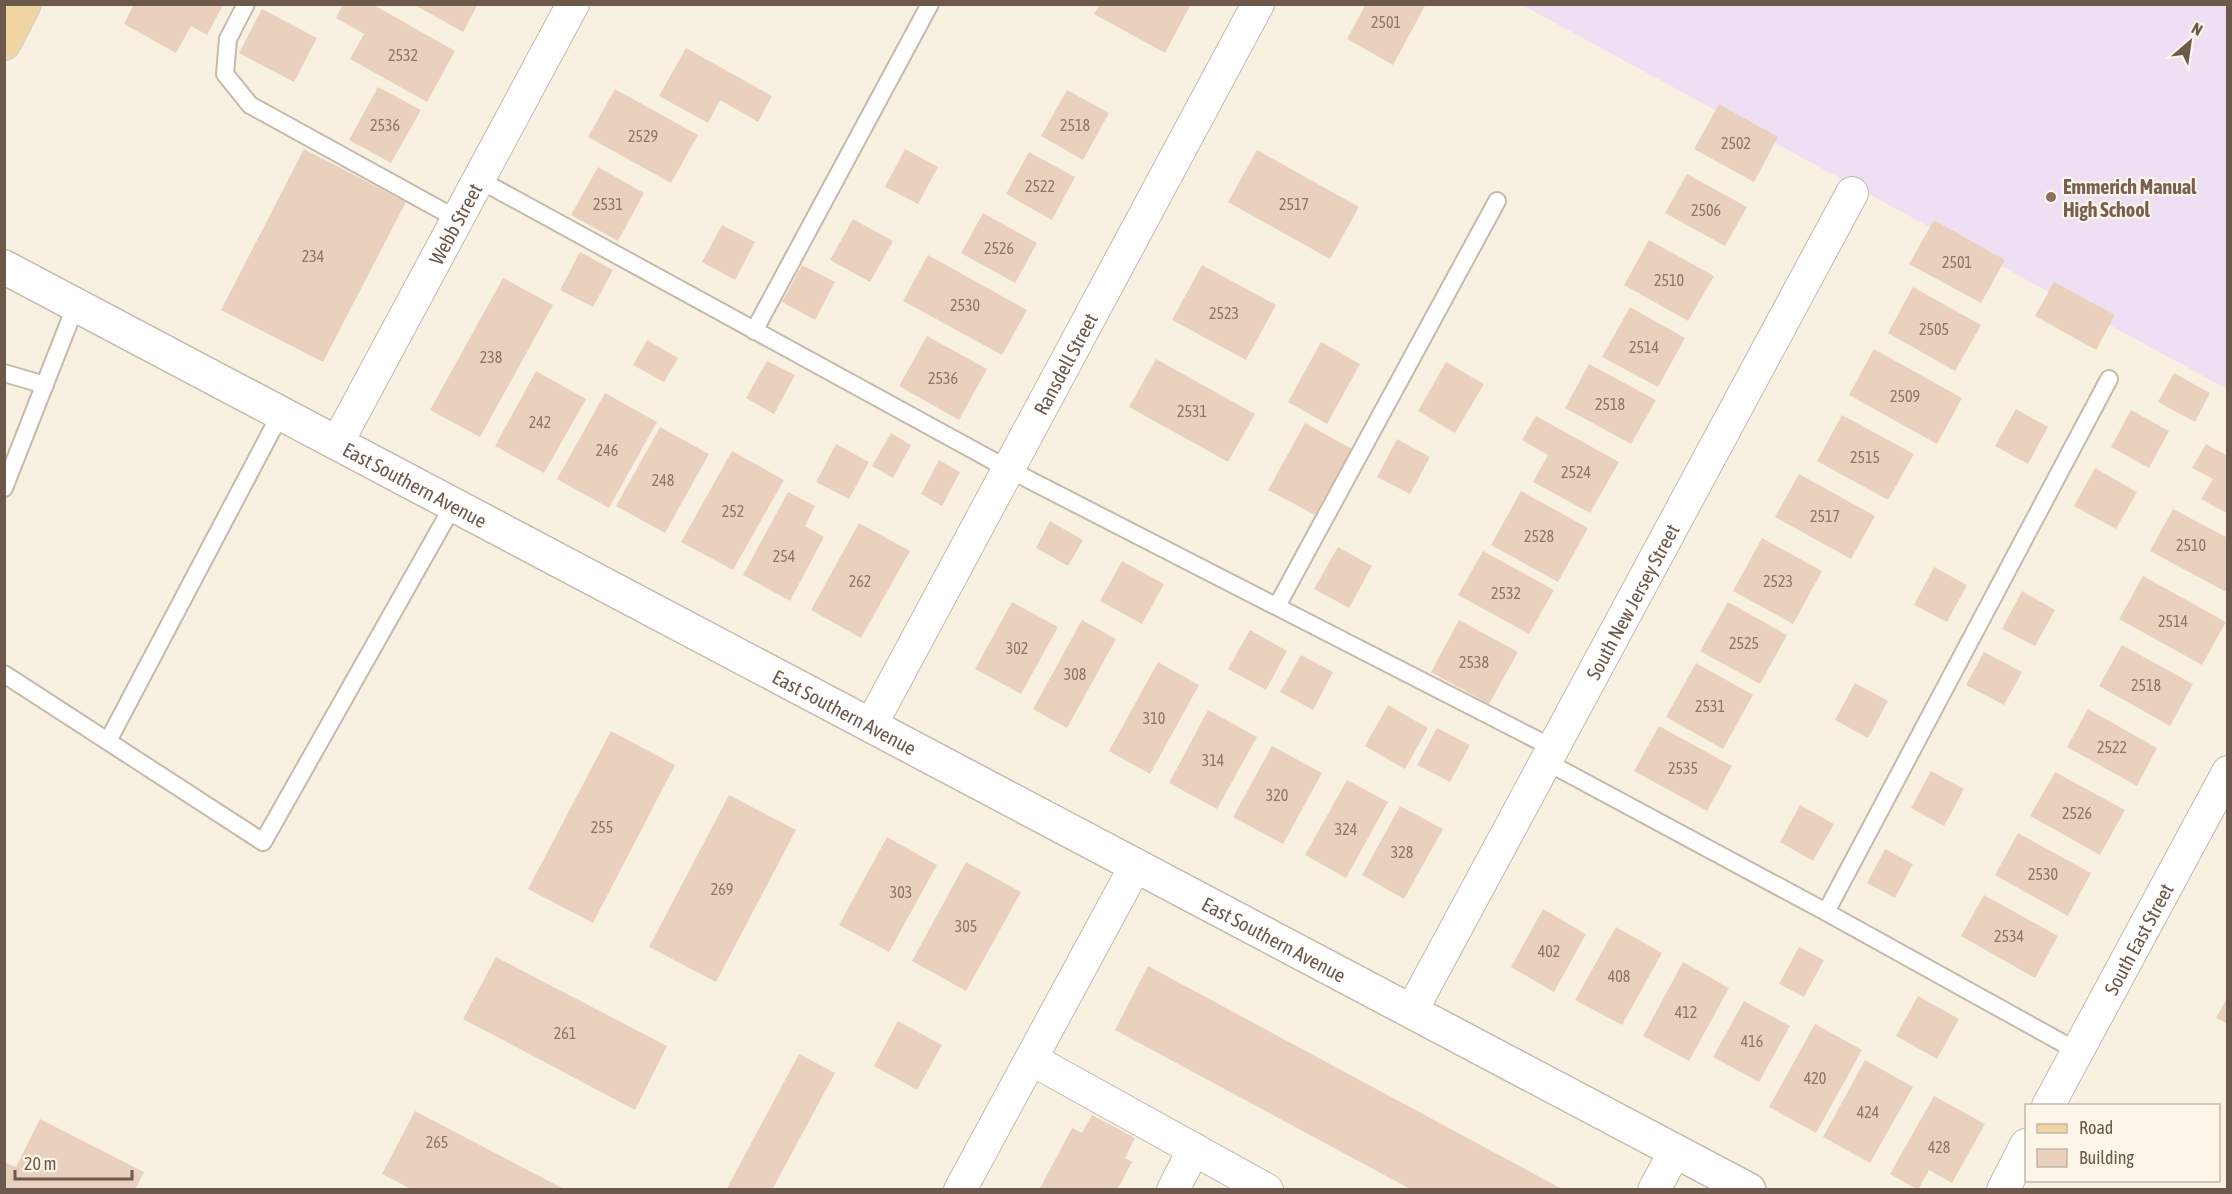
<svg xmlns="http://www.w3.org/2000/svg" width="2232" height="1194" font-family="'Asap Condensed',sans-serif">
<rect width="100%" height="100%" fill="#f8f1e2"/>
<path fill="#eedff4" d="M 1522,5 L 2227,5 L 2227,389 Z"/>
<path fill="#ead1be" d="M 134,4 L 183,4 L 187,7 L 189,4 L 218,4 L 222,7 L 207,35 L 191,26 L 176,53 L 124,24 Z
M 343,4 L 372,4 L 455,51 L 427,102 L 350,59 L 364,34 L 336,18 Z
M 413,4 L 478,4 L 463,32 Z
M 1100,4 L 1191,4 L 1165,53 L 1094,14 Z
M 1366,4 L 1426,4 L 1393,65 L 1347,39 Z
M 262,9 L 317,38 L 294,82 L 239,53 Z
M 686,48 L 772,96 L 758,122 L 720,100 L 708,123 L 659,96 Z
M 378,87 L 421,110 L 391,163 L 349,140 Z
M 615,89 L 698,135 L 671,183 L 588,137 Z
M 1067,90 L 1109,113 L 1083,160 L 1041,136 Z
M 1719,104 L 1778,137 L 1754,182 L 1694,149 Z
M 304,149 L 406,202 L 323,362 L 221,310 Z
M 905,149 L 938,167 L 918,204 L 885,187 Z
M 1257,150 L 1359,207 L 1330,259 L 1228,202 Z
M 1029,152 L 1075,177 L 1052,220 L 1006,194 Z
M 598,167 L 644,193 L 618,241 L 571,215 Z
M 1687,174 L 1747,207 L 1725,246 L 1665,213 Z
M 983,213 L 1037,243 L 1015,283 L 961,253 Z
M 853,219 L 893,241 L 870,282 L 830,260 Z
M 1934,220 L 2005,260 L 1981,303 L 1909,264 Z
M 722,225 L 755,242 L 735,280 L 702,262 Z
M 1649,240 L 1714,276 L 1688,321 L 1624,285 Z
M 580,252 L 613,270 L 593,307 L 560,290 Z
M 928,255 L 1027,310 L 1002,355 L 903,301 Z
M 802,265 L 835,282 L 815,320 L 782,302 Z
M 1202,265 L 1276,305 L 1246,360 L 1172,320 Z
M 503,278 L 553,305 L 480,437 L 430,410 Z
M 2054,282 L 2115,315 L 2096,350 L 2035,316 Z
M 1913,287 L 1981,325 L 1955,371 L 1888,333 Z
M 1630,307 L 1685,338 L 1658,387 L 1602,357 Z
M 927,336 L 987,369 L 959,420 L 899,386 Z
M 647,340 L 678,358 L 664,382 L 633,365 Z
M 1321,342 L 1360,364 L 1327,424 L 1288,402 Z
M 1874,349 L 1962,398 L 1937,444 L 1849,395 Z
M 1156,359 L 1255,414 L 1228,462 L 1129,407 Z
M 767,361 L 795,375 L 774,414 L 746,398 Z
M 1446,362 L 1484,384 L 1455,433 L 1418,411 Z
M 1589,364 L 1656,400 L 1631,444 L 1565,408 Z
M 536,371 L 586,399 L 544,473 L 495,446 Z
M 2174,373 L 2210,393 L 2195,422 L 2158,402 Z
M 605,393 L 657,422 L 609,508 L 557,479 Z
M 2016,409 L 2048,427 L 2028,464 L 1995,446 Z
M 2131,410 L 2169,431 L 2149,468 L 2111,447 Z
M 1842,415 L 1914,454 L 1888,500 L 1817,461 Z
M 1536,416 L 1619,462 L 1590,513 L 1533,482 L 1548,455 L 1522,440 Z
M 1305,423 L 1352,449 L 1315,515 L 1268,490 Z
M 660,427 L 709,454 L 665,533 L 616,506 Z
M 891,433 L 911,445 L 893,478 L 872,466 Z
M 1397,439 L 1430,457 L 1410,494 L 1377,477 Z
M 836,444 L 869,462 L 849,499 L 816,482 Z
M 2206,444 L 2228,456 L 2228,514 L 2201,499 L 2213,479 L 2192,468 Z
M 732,451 L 784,480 L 733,570 L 681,542 Z
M 939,460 L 960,472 L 942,506 L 921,494 Z
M 2095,468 L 2137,492 L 2116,529 L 2074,506 Z
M 1799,474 L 1875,516 L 1851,559 L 1775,517 Z
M 1521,491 L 1588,528 L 1558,582 L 1491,545 Z
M 788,492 L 815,506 L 805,526 L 824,537 L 790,601 L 743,575 Z
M 2173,509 L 2228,538 L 2228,593 L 2150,551 Z
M 1050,521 L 1083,540 L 1068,566 L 1036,548 Z
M 859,523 L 910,551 L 861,638 L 811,610 Z
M 1762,538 L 1822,571 L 1793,624 L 1733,591 Z
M 1338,547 L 1372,566 L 1349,608 L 1314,589 Z
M 1483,551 L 1554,590 L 1529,634 L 1458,595 Z
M 1122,561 L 1164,584 L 1142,624 L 1100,601 Z
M 1934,567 L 1967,585 L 1947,622 L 1914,605 Z
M 2143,576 L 2226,622 L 2202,665 L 2119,619 Z
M 2022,591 L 2055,610 L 2035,646 L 2002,629 Z
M 1012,602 L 1058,627 L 1021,694 L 975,669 Z
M 1728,602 L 1787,635 L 1760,684 L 1700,651 Z
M 1082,620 L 1116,639 L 1067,728 L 1033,709 Z
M 1459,620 L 1518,652 L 1489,704 L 1431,672 Z
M 1250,630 L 1287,651 L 1266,690 L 1228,669 Z
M 2122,645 L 2193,684 L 2170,726 L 2099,686 Z
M 1984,652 L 2022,672 L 2004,705 L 1966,685 Z
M 1301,655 L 1333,672 L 1313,710 L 1280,692 Z
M 1158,662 L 1199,685 L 1150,774 L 1109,751 Z
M 1696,663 L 1753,695 L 1723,749 L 1666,717 Z
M 1855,683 L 1888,701 L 1868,738 L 1835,720 Z
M 1388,705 L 1428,728 L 1405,769 L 1365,746 Z
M 2088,709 L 2157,748 L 2137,786 L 2067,747 Z
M 1208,710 L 1257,737 L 1217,809 L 1169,783 Z
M 1659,726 L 1732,766 L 1707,811 L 1634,771 Z
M 1437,728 L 1470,745 L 1450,782 L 1417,765 Z
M 611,731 L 675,765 L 593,923 L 528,889 Z
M 1272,746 L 1322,773 L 1283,844 L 1233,817 Z
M 1931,771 L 1964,789 L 1944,826 L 1911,808 Z
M 2055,772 L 2125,810 L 2100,855 L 2030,816 Z
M 1347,780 L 1388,802 L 1346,878 L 1305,855 Z
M 729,795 L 796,830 L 716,982 L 649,947 Z
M 1800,805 L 1834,824 L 1813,861 L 1780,842 Z
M 1400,806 L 1443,829 L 1404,899 L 1362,875 Z
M 2018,833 L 2091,873 L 2068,916 L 1995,875 Z
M 887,837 L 937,865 L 889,952 L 839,925 Z
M 1885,849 L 1913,864 L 1895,898 L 1867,883 Z
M 966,862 L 1021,892 L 966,991 L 912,961 Z
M 1984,895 L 2058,936 L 2035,978 L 1961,936 Z
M 1543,909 L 1586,934 L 1554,992 L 1511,967 Z
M 1616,927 L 1662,953 L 1622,1025 L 1575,1000 Z
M 1799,947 L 1824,960 L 1804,997 L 1779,984 Z
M 496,957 L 667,1046 L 635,1110 L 463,1019 Z
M 1683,962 L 1729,988 L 1689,1061 L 1643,1036 Z
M 1148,966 L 1564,1190 L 1412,1190 L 1115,1030 Z
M 1918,996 L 1959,1019 L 1937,1059 L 1896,1036 Z
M 2228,996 L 2228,1024 L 2216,1018 Z
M 1744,1001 L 1790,1026 L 1759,1082 L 1713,1057 Z
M 898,1021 L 942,1045 L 917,1090 L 874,1066 Z
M 1815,1024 L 1862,1050 L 1816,1133 L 1769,1107 Z
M 799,1054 L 835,1073 L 772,1190 L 726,1190 Z
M 1865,1060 L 1913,1087 L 1870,1163 L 1823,1137 Z
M 1934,1096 L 1985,1124 L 1952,1183 L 1929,1170 L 1918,1190 L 1890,1174 Z
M 415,1111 L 566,1190 L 413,1190 L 382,1174 Z
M 1092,1115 L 1135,1138 L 1125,1158 L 1132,1162 L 1117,1190 L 1039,1190 L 1072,1128 L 1082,1133 Z
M 40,1119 L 144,1172 L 135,1190 L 4,1190 L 4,1162 L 16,1167 Z"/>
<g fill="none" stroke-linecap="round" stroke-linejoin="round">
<g stroke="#c7b9ab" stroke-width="20">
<path id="service" d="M 246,4 L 228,39 L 225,74 L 250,105 L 457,219
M 478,179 L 1008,469 L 1553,748
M 754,331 L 930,4
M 4,373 L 45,385
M 4,488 L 76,305
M 1277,606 L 1497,201
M 4,674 L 263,842 L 454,504
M 108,741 L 281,413
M 1545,761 L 1826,912 L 2077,1051
M 1826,912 L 2109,379"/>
</g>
<g stroke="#c7b9ab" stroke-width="34">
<g id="minor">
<path id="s1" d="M 337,443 L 573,4"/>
<path id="s2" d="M 871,725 L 1258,4"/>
<path id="s3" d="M 1412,1010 L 1852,193"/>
<path d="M 1031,1059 L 1267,1190"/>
<path id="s4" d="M 2048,1106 L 2228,772"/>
<path d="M 960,1190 L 1136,865"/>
<path d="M 1173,1190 L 1194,1149"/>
<path d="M 1654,1190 L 1675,1151"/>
<path d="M 2003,1190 L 2026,1145"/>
</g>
</g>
<g stroke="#c7b9ab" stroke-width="36">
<g id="tertiary">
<path id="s5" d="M 4,267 L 1749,1190"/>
</g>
</g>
<g stroke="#d6d1cd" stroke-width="36">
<path id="primary" d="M 4,43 L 24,4"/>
</g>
<use href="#service" stroke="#fff" stroke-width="16"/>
<use href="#minor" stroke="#fff" stroke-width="32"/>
<use href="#tertiary" stroke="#fff" stroke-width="33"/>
<use href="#primary" stroke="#efd6a3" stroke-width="33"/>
</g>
<circle fill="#8d6e63" stroke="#fcf5e8" stroke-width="2" cx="2051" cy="197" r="6"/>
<g text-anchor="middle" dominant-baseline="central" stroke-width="4.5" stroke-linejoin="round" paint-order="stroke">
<g font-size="16" fill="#8c7768">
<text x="1386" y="22">2501</text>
<text x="403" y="55">2532</text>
<text x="385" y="125">2536</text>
<text x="1075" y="125">2518</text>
<text x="643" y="136">2529</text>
<text x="1736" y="143">2502</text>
<text x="1040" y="186">2522</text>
<text x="608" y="204">2531</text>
<text x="1294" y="204">2517</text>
<text x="1706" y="210">2506</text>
<text x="999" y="248">2526</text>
<text x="313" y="256">234</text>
<text x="1957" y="262">2501</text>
<text x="1669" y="280">2510</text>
<text x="965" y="305">2530</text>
<text x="1224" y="313">2523</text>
<text x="1934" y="329">2505</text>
<text x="1644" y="347">2514</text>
<text x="491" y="357">238</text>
<text x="943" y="378">2536</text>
<text x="1905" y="396">2509</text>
<text x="1610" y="404">2518</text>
<text x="1192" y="411">2531</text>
<text x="540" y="422">242</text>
<text x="607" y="450">246</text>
<text x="1865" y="457">2515</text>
<text x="1576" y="472">2524</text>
<text x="663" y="480">248</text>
<text x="733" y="511">252</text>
<text x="1825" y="516">2517</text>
<text x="1539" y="536">2528</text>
<text x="2191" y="545">2510</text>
<text x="784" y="556">254</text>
<text x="860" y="581">262</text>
<text x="1778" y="581">2523</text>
<text x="1506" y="593">2532</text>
<text x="2173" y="621">2514</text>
<text x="1744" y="643">2525</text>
<text x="1017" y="648">302</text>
<text x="1474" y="662">2538</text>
<text x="1075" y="674">308</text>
<text x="2146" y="685">2518</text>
<text x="1710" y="706">2531</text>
<text x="1154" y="718">310</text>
<text x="2112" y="747">2522</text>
<text x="1213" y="760">314</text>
<text x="1683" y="768">2535</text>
<text x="1277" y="795">320</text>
<text x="2077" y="813">2526</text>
<text x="602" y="827">255</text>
<text x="1346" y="829">324</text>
<text x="1402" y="852">328</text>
<text x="2043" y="874">2530</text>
<text x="722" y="889">269</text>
<text x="901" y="892">303</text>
<text x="966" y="926">305</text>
<text x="2009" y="936">2534</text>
<text x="1549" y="951">402</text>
<text x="1619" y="976">408</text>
<text x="1686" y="1012">412</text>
<text x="565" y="1033">261</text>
<text x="1752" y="1041">416</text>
<text x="1815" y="1078">420</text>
<text x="1868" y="1112">424</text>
<text x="437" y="1142">265</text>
<text x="1939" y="1147">428</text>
</g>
<g font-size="20" font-weight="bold" fill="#785e54" stroke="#fcf5e8" text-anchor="start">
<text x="2063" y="186">Emmerich Manual<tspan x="2063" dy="23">High School</tspan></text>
</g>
<g font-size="20" fill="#6c594c" stroke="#fcf5e8">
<text stroke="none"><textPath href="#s1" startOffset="249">Webb Street</textPath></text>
<text stroke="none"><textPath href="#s2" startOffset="410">Ransdell Street</textPath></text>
<text stroke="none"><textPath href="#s5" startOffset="465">East Southern Avenue</textPath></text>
<text stroke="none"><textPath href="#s3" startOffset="464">South New Jersey Street</textPath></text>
<text stroke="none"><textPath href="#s5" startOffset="951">East Southern Avenue</textPath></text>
<text stroke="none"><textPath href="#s5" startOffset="1437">East Southern Avenue</textPath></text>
<text stroke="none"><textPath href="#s4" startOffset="190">South East Street</textPath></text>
</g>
</g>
<rect width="2232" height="1194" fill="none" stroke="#6c594c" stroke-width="12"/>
<rect x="2025" y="1104" width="195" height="78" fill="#fcf5e8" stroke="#c2b7aa" stroke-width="1.5"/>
<rect x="2037" y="1124" width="30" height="9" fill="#efd6a3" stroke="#c2b7aa" stroke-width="1.5"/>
<text x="2079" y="1134" font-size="18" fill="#6c594c">Road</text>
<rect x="2037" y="1149" width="30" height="18" fill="#ead1be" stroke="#c2b7aa" stroke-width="1.5"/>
<text x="2079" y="1164" font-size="18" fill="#6c594c">Building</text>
<g transform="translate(2190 42) rotate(29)" stroke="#fcf5e8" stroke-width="4.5" paint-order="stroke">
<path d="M0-4.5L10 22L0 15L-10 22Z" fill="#6c594c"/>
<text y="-9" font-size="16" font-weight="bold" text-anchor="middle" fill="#6c594c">N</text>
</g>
<path d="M15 1170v9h117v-9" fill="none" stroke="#6c594c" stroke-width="3"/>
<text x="24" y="1170" font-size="18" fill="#6c594c" stroke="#fcf5e8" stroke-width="4.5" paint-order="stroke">20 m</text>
</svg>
